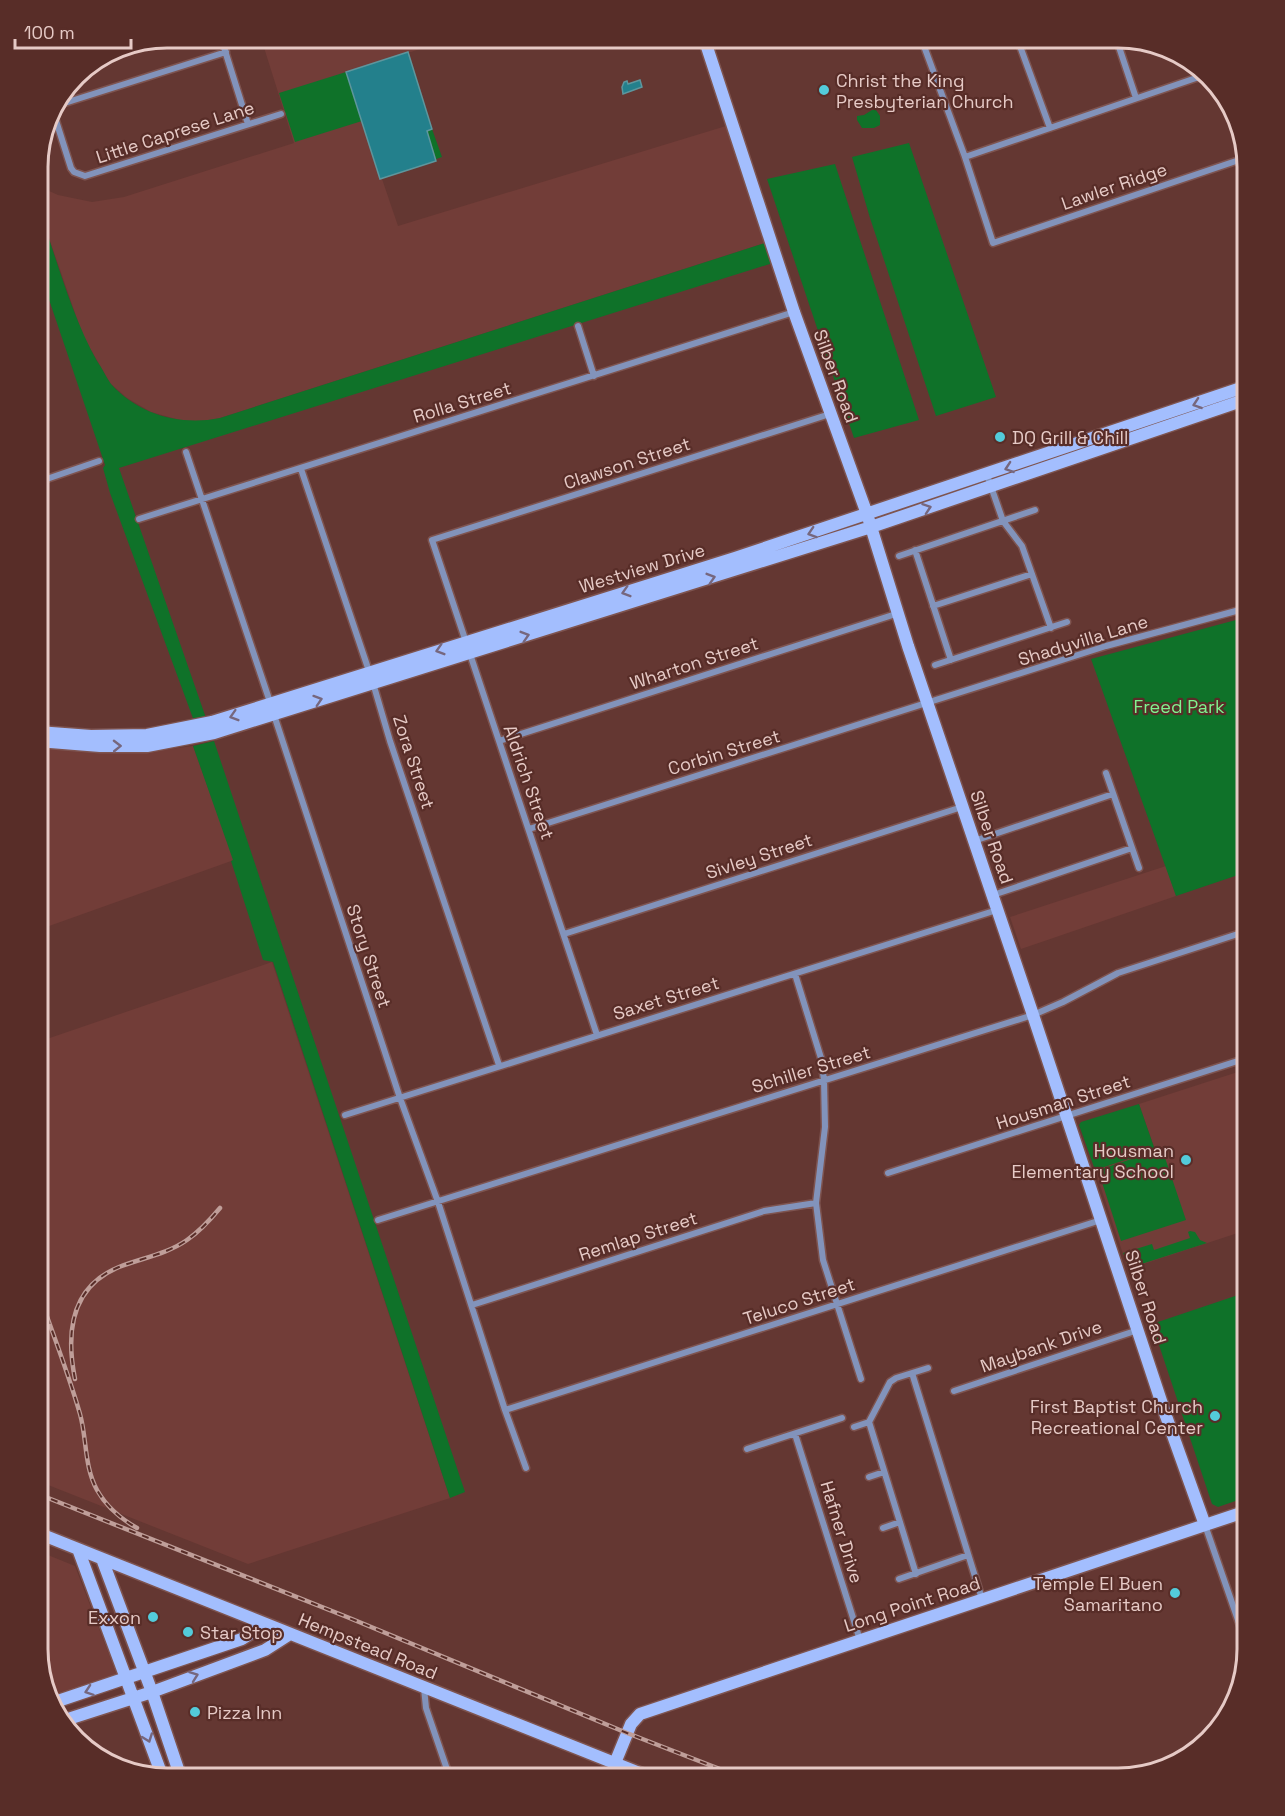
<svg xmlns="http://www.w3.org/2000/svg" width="1285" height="1816" font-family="'Space Grotesk',sans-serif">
<rect width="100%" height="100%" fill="#643732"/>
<path fill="#723d38" d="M 261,38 L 454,38 L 346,73 L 398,226 L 726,126 L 765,243 L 220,418 L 201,422 L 187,422 L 151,412 L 127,398 L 110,383 L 83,336 L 41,215 L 38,197 L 38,186 L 58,195 L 92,202 L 124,197 L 294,143 Z
M 193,746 L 234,860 L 38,930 L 38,749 L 145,752 Z
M 1166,866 L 1176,896 L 1021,949 L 1010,917 Z
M 272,962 L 450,1498 L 248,1564 L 38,1481 L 38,1042 Z
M 1247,1069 L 1247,1230 L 1128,1269 L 1095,1170 L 1155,1150 L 1139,1104 Z
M 38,1551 L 75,1566 L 118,1678 L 51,1700 L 38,1649 Z"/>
<path fill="#0f7229" d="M 346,72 L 362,121 L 295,142 L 279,93 Z
M 872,110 L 876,110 L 880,116 L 880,125 L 874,128 L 862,128 L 857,120 L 857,116 L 864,115 Z
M 432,129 L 442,157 L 436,159 L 427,131 Z
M 909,143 L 996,397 L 936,416 L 870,218 L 852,157 Z
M 835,164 L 919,420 L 854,438 L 767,179 Z
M 38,197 L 41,215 C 58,264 72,316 97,361 C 102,368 106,377 111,384 C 139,415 181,426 220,418 L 765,243 L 773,263 L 119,468 L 206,718 L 194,721 L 110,493 L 103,468 L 105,465 L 38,267 Z
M 1247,617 L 1247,872 L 1176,896 L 1091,659 Z
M 214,741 L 465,1492 L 450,1498 L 273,962 L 263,960 L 231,861 L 233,860 L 193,746 Z
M 1139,1104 L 1155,1150 L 1095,1170 L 1079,1125 L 1081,1122 Z
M 1162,1149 L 1186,1220 L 1121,1241 L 1098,1170 Z
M 1190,1231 L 1195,1232 L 1200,1240 L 1207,1243 L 1129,1268 L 1123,1253 L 1152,1244 L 1154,1250 L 1190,1238 L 1188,1232 Z
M 1247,1292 L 1247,1497 L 1218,1507 L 1212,1504 L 1152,1324 Z"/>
<path fill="#23808c" stroke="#5e969d" stroke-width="1.5" d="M 408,52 L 432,129 L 427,131 L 436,161 L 380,179 L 346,72 Z
M 640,80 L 642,87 L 623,94 L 622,87 L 624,82 L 627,81 L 628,84 Z"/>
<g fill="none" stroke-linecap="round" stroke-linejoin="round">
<g stroke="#7e5450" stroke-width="9">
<path id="street" d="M 221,38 L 248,124
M 921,38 L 965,157 L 993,243 L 1245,158
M 1017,38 L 1050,128
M 1116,38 L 1136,98
M 52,107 L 226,52
M 52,108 L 71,168 L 74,172 L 85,176 L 281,114
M 965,157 L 1196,78 L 1205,77
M 578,326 L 594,376
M 186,452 L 271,705
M 301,469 L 373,683 L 390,741 L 499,1065
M 987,475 L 1003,521 L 1022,546 L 1051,628
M 38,482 L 99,461
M 139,519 L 794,312
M 915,550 L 951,660
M 899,556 L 1035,510
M 933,606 L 1032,574
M 935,665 L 1067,622
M 274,715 L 400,1098 L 438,1202 L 505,1410 L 526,1468
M 499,741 L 899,613
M 1106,773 L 1139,868
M 529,829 L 1106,646 L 1247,608
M 974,841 L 1113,794
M 993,895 L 1132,848
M 564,934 L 962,807
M 795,974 L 821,1058 L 824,1080 L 825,1127 L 816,1203 L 823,1260 L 861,1379
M 597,1035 L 432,540 L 830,414
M 345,1115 L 997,910
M 888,1173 L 1247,1058
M 378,1220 L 1033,1015 L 1063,1002 L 1118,973 L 1247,931
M 472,1305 L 764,1211 L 816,1203
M 912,1373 L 982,1599
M 954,1391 L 1138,1330
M 505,1410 L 1101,1220
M 854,1427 L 869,1422
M 795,1434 L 860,1640
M 747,1449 L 842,1418
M 869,1477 L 884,1472
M 1205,1525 L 1247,1646
M 883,1528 L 900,1522
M 916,1574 L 869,1422 L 890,1382 L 896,1378 L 928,1368
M 899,1579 L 968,1555
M 424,1688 L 426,1708 L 450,1778"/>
</g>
<g stroke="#7e5450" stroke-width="15">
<path id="secondary" d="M 704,38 L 794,312 L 867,514 L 908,646 L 1033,1015 L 1166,1416 L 1205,1525
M 38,732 L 91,736 L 147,735 L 212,722 L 735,558 L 1247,386
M 38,741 L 100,746 L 147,746 L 214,733 L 871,527 L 1247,399
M 38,1533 L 652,1778
M 78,1549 L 163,1778
M 102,1559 L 152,1692 L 181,1778
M 52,1703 L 242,1639 L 265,1624
M 62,1721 L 152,1692 L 265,1650 L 290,1634
M 615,1763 L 631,1724 L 640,1714 L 1247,1511"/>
</g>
<use href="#street" stroke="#8293bb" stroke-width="6"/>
<use href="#secondary" stroke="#a3befe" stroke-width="12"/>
<g stroke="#bf9e99" stroke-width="4.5">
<path id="rail" d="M 38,1291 C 52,1332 68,1372 80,1414 C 87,1439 84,1466 97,1490 C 106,1506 121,1519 137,1528
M 75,1379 C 66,1334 70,1287 119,1267 C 142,1258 167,1254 187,1240 C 200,1231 210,1220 220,1208
M 38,1494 L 347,1617 L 627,1733 L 743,1778"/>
</g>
<use href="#rail" stroke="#582d28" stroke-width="2" stroke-dasharray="7" stroke-linecap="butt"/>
</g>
<defs><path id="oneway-chevron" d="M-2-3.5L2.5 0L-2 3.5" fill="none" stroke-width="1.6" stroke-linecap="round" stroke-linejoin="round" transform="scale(1.5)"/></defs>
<g stroke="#76677e">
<use href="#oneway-chevron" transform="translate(1197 404) rotate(161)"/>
<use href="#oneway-chevron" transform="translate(1009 468) rotate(161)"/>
<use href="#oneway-chevron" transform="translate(927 508) rotate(-19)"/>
<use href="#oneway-chevron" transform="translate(812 533) rotate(162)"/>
<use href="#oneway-chevron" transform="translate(711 578) rotate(-17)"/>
<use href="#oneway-chevron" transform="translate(626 592) rotate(163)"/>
<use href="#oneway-chevron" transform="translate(525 636) rotate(-17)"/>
<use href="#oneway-chevron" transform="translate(440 650) rotate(163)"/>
<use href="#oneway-chevron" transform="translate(318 700) rotate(-18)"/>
<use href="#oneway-chevron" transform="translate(234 716) rotate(163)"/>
<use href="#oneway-chevron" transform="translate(117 746) rotate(-1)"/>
<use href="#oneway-chevron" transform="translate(194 1676) rotate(-20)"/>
<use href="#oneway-chevron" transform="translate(89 1691) rotate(161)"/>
<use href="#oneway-chevron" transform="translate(148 1738) rotate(70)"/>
</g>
<g fill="#53cbda" stroke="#582d28" stroke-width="2">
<circle cx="824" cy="90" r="6"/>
<circle cx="1000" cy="437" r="6"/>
<circle cx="1186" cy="1160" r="6"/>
<circle cx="1215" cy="1416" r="6"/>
<circle cx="1175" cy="1593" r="6"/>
<circle cx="153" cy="1617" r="6"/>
<circle cx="188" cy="1632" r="6"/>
<circle cx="195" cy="1712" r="6"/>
</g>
<g text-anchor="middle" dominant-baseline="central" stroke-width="4.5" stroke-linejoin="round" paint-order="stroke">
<g font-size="18" fill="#e6cac6" stroke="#582d28" text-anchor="start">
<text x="836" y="80">Christ the King<tspan x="836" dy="21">Presbyterian Church</tspan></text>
<text x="1012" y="437">DQ Grill &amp; Chill</text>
<text x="1174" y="1150" text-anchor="end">Housman<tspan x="1174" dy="21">Elementary School</tspan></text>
<text x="1203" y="1406" text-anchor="end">First Baptist Church<tspan x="1203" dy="21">Recreational Center</tspan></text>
<text x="1163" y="1583" text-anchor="end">Temple El Buen<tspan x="1163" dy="21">Samaritano</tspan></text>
<text x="141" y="1617" text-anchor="end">Exxon</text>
<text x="200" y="1632">Star Stop</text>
<text x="207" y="1712">Pizza Inn</text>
</g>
<g font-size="18" fill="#e6cac6" stroke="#582d28">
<text transform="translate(175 132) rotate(-18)">Little Caprese Lane</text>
<text transform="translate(1114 186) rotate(-19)">Lawler Ridge</text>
<text transform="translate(836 376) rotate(70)">Silber Road</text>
<text transform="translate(462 402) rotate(-17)">Rolla Street</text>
<text transform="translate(627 463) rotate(-18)">Clawson Street</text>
<text transform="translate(642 568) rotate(-17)">Westview Drive</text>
<text transform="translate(1083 640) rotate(-17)">Shadyvilla Lane</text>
<text transform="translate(694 663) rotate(-18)">Wharton Street</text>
<text transform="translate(724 752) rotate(-17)">Corbin Street</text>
<text transform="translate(414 762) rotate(72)">Zora Street</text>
<text transform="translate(529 782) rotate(71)">Aldrich Street</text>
<text transform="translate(992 837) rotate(71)">Silber Road</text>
<text transform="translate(759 856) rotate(-18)">Sivley Street</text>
<text transform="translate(369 956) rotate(72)">Story Street</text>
<text transform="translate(666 998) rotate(-17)">Saxet Street</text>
<text transform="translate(811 1069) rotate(-17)">Schiller Street</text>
<text transform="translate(1063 1102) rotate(-18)">Housman Street</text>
<text transform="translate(638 1236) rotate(-18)">Remlap Street</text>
<text transform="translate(1146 1297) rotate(72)">Silber Road</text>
<text transform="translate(799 1301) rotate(-18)">Teluco Street</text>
<text transform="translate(1041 1346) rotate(-19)">Maybank Drive</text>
<text transform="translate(842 1532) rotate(73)">Hafner Drive</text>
<text transform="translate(912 1604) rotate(-18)">Long Point Road</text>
<text transform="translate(368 1646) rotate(22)">Hempstead Road</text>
</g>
<g font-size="18" fill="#81f390" stroke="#582d28">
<text x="1179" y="706">Freed Park</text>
</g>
</g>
<path d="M0 0H1285V1816H0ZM167 48H1118A119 119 0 0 1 1237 167V1649A119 119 0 0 1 1118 1768H167A119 119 0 0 1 48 1649V167A119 119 0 0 1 167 48Z" fill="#582d28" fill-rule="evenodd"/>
<path fill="none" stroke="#e6cac6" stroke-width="3" d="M167 48H1118A119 119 0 0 1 1237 167V1649A119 119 0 0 1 1118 1768H167A119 119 0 0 1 48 1649V167A119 119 0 0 1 167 48Z"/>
<path d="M15 39v9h116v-9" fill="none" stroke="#e6cac6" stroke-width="3"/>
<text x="24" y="39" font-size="18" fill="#e6cac6" stroke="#582d28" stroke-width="4.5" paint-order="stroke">100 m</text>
</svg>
